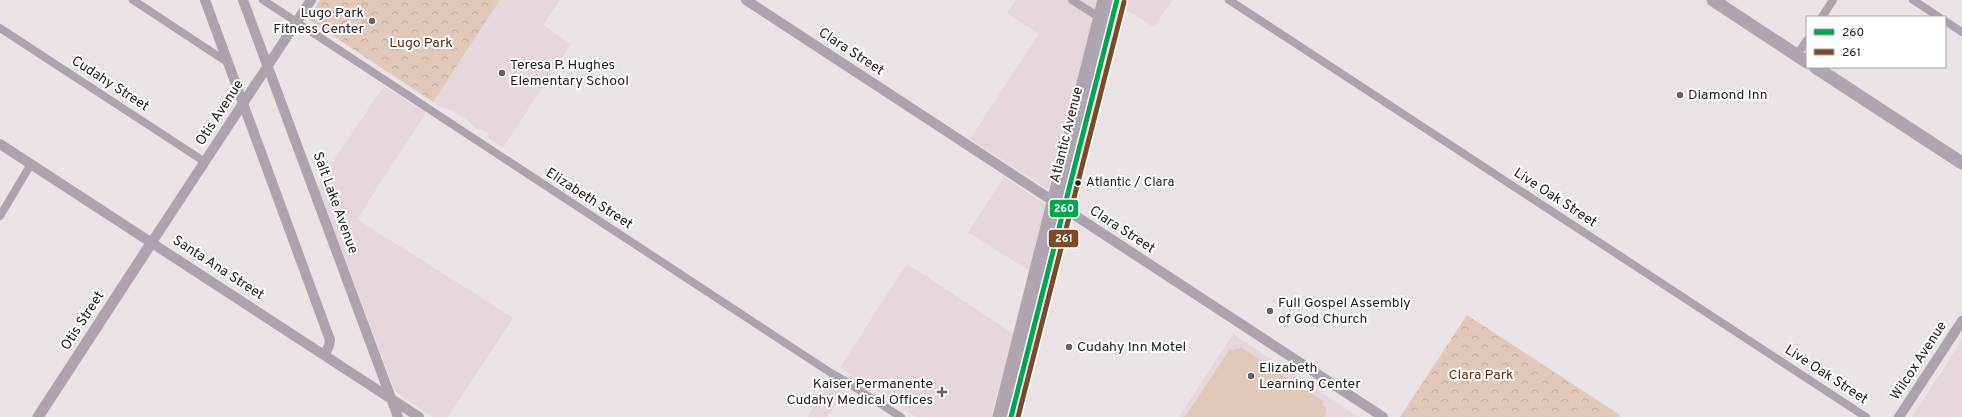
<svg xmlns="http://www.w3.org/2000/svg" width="1962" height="417" font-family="Overpass,sans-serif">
<defs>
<pattern id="park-crowns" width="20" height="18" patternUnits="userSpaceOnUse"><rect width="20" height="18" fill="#e0c8bb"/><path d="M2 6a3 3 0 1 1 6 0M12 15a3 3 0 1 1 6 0" fill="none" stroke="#c0aba0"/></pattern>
</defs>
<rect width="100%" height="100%" fill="#eae3e6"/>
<path fill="#e5d6dc" d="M 500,0 L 560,0 L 543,25 L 571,44 L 503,148 L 489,138 L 488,134 L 481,129 L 477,130 L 470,122 L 452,110 L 443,108 L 433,102 Z
M 1016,0 L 1099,0 L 1050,187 L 1048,188 L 1044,187 L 970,139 L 1039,34 L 1007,13 Z
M 1111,0 L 1172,0 L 1154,27 Z
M 384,86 L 426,113 L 357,219 L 513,318 L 448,417 L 432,417 L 395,391 L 318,187 L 322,178 Z
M 1004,177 L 1046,205 L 1030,271 L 968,232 Z
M 907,264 L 1014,334 L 991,417 L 916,417 L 840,367 Z
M 1233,334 L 1359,417 L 1179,417 Z
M 1962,340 L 1962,417 L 1912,417 L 1925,397 Z
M 831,380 L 846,389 L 845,391 L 827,417 L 807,417 Z"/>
<path fill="#e0c8bb" d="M 1241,347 L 1324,402 L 1322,404 L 1326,407 L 1326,412 L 1324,417 L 1185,417 L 1230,349 L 1233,351 L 1234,349 L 1239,349 Z"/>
<path fill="url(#park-crowns)" d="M 320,0 L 500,0 L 433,102 L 309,20 Z
M 1467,315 L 1620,415 L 1619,417 L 1400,417 Z"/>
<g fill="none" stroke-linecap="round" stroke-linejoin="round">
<path stroke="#ada3ae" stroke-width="8" d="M 133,0 L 227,62
M 263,0 L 831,373 L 845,381 L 901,417
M 1072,0 L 1102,19
M 1229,0 L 1866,417
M 1913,0 L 1939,17
M 1822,17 L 1833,0
M 1945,21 L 1962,32
M 0,28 L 205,162
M 1797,55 L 1807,40
M 0,216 L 31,164"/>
<path stroke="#ada3ae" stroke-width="10" d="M 205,0 L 330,340 L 329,346 L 324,355
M 243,0 L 398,417
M 746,0 L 1383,417
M 0,144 L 419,417
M 152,242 L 311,0
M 1899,417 L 1962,321"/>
<path stroke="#ada2ad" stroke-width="11" d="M 38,417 L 152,242"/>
<path stroke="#afa5b0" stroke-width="13" d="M 1713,0 L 1807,62
M 1815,67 L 1962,163
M 999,417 L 1104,0
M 1011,417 L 1117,0"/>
<g stroke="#fff" stroke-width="8">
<path id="bus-1" d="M 1011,417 L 1117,0"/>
</g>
<g stroke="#fff" stroke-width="8">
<path id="bus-2" d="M 1018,417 L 1124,2"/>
</g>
<use href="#bus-1" stroke="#00a651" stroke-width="5"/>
<use href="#bus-2" stroke="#7a4b2a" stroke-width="5"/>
</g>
<g fill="#686265" stroke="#fff" stroke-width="1.5">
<circle cx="372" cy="21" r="4"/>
<circle cx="502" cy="73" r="4"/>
<circle cx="1680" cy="95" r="4"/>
<circle cx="1270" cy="311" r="4"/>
<circle cx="1069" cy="347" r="4"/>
<circle cx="1251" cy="376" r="4"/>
<path d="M940 386h4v4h4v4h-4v4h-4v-4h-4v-4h4z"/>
</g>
<circle fill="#221d1f" stroke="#fff" stroke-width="1.5" cx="1078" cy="183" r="3.5"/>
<g text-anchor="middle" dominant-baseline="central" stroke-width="4" stroke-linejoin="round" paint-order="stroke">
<g font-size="13" fill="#221d1f" stroke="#fff" text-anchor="start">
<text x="1086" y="183">Atlantic / Clara</text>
</g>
<g font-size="14" fill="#221d1f" stroke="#fff" text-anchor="start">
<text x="364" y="13" text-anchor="end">Lugo Park<tspan x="364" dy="16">Fitness Center</tspan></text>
<text x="510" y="65">Teresa P. Hughes<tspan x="510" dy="16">Elementary School</tspan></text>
<text x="1688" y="95">Diamond Inn</text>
<text x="1278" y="303">Full Gospel Assembly<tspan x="1278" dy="16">of God Church</tspan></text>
<text x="1077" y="347">Cudahy Inn Motel</text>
<text x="1259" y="368">Elizabeth<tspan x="1259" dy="16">Learning Center</tspan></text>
<text x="933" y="384" text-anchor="end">Kaiser Permanente<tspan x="933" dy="16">Cudahy Medical Offices</tspan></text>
</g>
<g font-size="14" fill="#572f10" stroke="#fff">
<text x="421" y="43">Lugo Park</text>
<text x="1481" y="375">Clara Park</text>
</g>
<g font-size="14" fill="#221d1f" stroke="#fff">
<text transform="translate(851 52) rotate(33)">Clara Street</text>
<text transform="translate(110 84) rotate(33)">Cudahy Street</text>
<text transform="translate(220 113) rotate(-57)">Otis Avenue</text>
<text transform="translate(1067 135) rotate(-76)">Atlantic Avenue</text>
<text transform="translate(1555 198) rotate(33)">Live Oak Street</text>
<text transform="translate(589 199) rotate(33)">Elizabeth Street</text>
<text transform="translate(335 203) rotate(70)">Salt Lake Avenue</text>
<text transform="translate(1122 230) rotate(33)">Clara Street</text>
<text transform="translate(218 268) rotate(33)">Santa Ana Street</text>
<text transform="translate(83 321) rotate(-57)">Otis Street</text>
<text transform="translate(1919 361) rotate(-57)">Wilcox Avenue</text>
<text transform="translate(1826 375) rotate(33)">Live Oak Street</text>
</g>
</g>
<g stroke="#fff" stroke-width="1.5">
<rect x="1049" y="199" width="30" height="19" rx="4" fill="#00a651"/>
<rect x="1048" y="229" width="31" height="19" rx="4" fill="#7a4b2a"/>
</g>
<g font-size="11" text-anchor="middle" font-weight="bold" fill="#fff">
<text x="1064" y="212">260</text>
<text x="1064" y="242">261</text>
</g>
<rect x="1806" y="16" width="140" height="52" fill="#ffffff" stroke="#a7a5a5"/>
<rect x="1814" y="29" width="20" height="6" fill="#00a651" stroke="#a7a5a5"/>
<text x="1842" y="36" font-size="12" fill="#221d1f">260</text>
<rect x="1814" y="49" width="20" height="6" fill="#7a4b2a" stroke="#a7a5a5"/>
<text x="1842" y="56" font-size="12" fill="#221d1f">261</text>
</svg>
